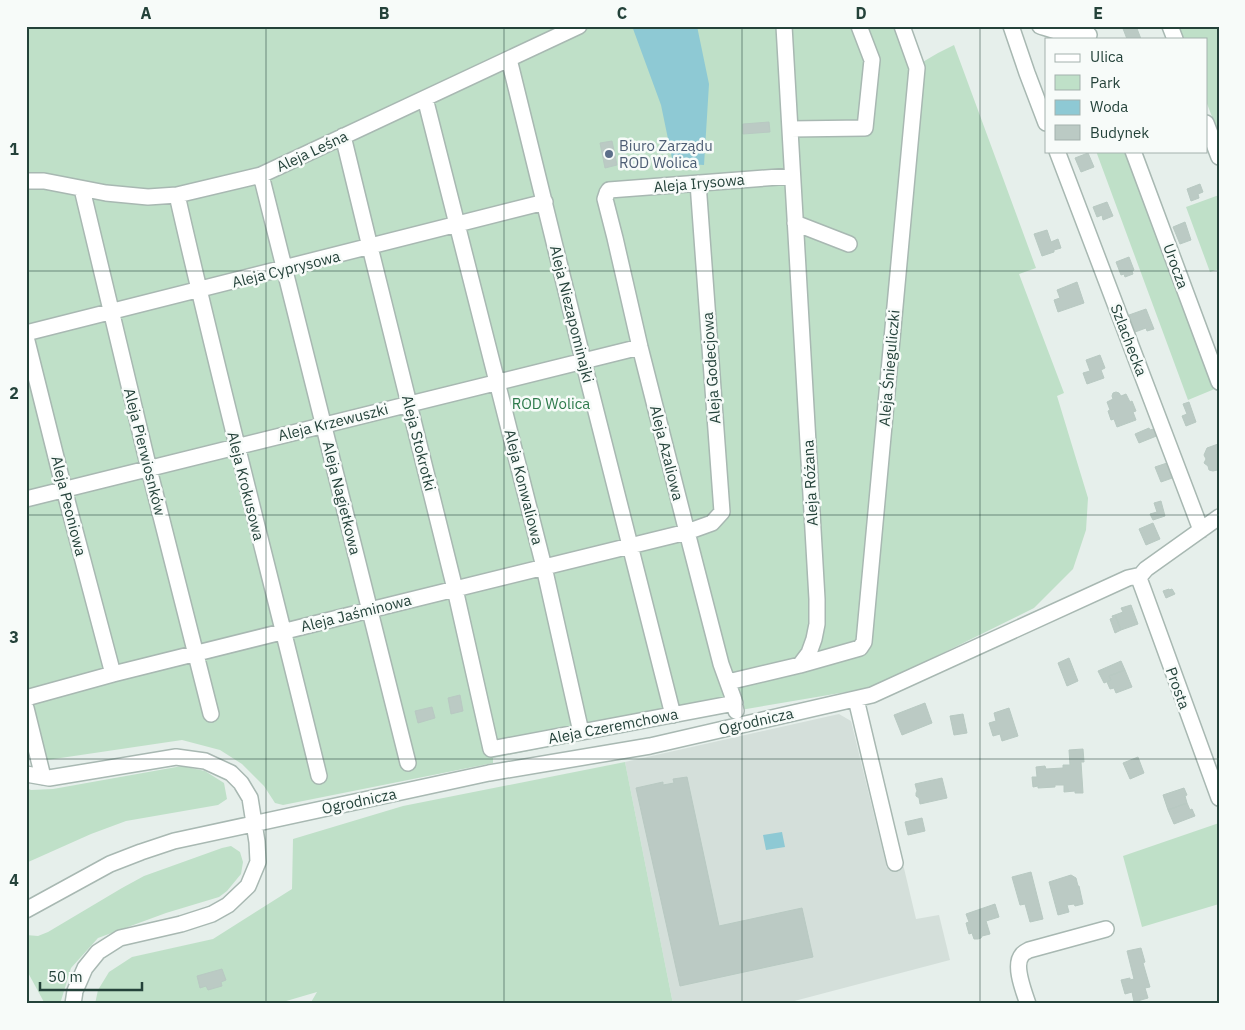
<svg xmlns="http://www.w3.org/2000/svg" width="1245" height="1030" font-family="'IBM Plex Sans',sans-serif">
<rect width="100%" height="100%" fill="#e6efeb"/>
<path fill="#d4dfda" d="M 839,714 L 851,721 L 887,868 L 903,864 L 916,919 L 939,915 L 950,960 L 783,1004 L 673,1004 L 625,762 Z"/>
<path fill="#bfe0c8" d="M 26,26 L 907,26 L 921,63 L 938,53 L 954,45 L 1036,268 L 1019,274 L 1064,393 L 1057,396 L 1088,498 L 1086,530 L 1073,569 L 1034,608 L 878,685 L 864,689 L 723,713 L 493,758 L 493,763 L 283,805 L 275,803 L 264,786 L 242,764 L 220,750 L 182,740 L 47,760 L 26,757 Z
M 1179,26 L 1219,26 L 1219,135 L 1206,101 L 1206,39 L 1183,39 Z
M 1096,151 L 1129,151 L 1217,388 L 1188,400 Z
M 1219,195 L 1219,269 L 1210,272 L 1186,207 Z
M 625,762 L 673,1004 L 310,1004 L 317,992 L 276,1004 L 95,1004 L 98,990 L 109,972 L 132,957 L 213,939 L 292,889 L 293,839 L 403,806 Z
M 182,766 L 205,771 L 224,783 L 227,799 L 218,805 L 126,821 L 91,834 L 26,863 L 26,788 L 31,790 L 53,789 Z
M 1219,823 L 1219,904 L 1142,927 L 1123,856 Z
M 231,846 L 240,852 L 243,862 L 241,874 L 227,891 L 219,897 L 166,913 L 98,938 L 71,968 L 60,1004 L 45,1004 L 26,969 L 26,935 L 38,936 L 48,932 L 122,888 L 144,876 L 222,848 Z"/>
<path fill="#8ec9d4" d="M 632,26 L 697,26 L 709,84 L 704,165 L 673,163 L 661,105 Z
M 782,832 L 785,847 L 766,850 L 763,835 Z"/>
<path fill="#bbcac4" stroke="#b8c9c2" d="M 1122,26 L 1136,26 L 1141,39 L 1127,39 Z
M 769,122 L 770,132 L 743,134 L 743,124 Z
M 612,141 L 617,165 L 605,168 L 600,143 Z
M 1088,153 L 1094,167 L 1081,172 L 1075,158 Z
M 1200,184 L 1203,192 L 1198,194 L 1199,198 L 1191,201 L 1187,189 Z
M 1107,202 L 1113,216 L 1103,220 L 1102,215 L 1097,217 L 1093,207 Z
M 1185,222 L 1191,240 L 1180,244 L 1173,227 Z
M 1047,230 L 1051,242 L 1058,239 L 1061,248 L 1054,250 L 1054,252 L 1042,256 L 1034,234 Z
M 1129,257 L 1134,270 L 1132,271 L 1133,274 L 1125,277 L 1124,274 L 1121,275 L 1116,262 Z
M 1077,282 L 1084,303 L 1058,312 L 1054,300 L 1060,298 L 1057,290 Z
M 1146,309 L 1154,329 L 1147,331 L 1146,328 L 1135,332 L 1129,315 Z
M 1100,355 L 1105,368 L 1101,370 L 1104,378 L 1087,384 L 1083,373 L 1090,371 L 1086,360 Z
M 1116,392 L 1119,393 L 1121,396 L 1126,394 L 1130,402 L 1132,401 L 1136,411 L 1133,412 L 1136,420 L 1117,427 L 1114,419 L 1111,420 L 1108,411 L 1110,410 L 1107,402 L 1113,399 L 1112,396 L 1113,393 Z
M 1189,402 L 1196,422 L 1186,426 L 1182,416 L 1187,414 L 1183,404 Z
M 1149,428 L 1150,430 L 1157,428 L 1159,435 L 1139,443 L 1135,434 Z
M 1218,444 L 1219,444 L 1219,474 L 1217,470 L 1213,471 L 1209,470 L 1208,466 L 1204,463 L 1206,459 L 1204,455 L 1207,448 Z
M 1170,462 L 1175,477 L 1161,482 L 1155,467 Z
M 1161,501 L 1165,516 L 1153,520 L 1150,514 L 1157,512 L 1154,503 Z
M 1153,523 L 1160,539 L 1146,545 L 1139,529 Z
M 1169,589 L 1169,590 L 1172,589 L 1175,594 L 1166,598 L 1163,591 Z
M 1131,605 L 1138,624 L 1121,630 L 1115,615 L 1123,612 L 1121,608 Z
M 1115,615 L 1121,630 L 1115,633 L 1110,619 L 1113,618 L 1112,616 Z
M 1069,658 L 1078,681 L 1067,686 L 1058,663 Z
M 1121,661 L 1125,670 L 1109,676 L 1111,680 L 1104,683 L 1098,671 Z
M 1125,670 L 1132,687 L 1116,693 L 1114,688 L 1110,689 L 1107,682 L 1111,680 L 1109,676 Z
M 460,695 L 463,711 L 451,714 L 448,698 Z
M 925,703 L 932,723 L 902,735 L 894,715 Z
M 432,707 L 435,718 L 418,723 L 415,711 Z
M 1009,708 L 1018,736 L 1002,741 L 1000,734 L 993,736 L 989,723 L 996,721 L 994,713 Z
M 963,714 L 967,733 L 954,735 L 950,716 Z
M 1083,749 L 1084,762 L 1081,762 L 1083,793 L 1075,793 L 1075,791 L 1064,792 L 1064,785 L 1055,785 L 1055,787 L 1038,788 L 1038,786 L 1033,787 L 1032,777 L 1037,777 L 1036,767 L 1045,766 L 1046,769 L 1063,768 L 1063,765 L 1070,765 L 1069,750 Z
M 1138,757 L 1144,773 L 1130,779 L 1123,763 Z
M 687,777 L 719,926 L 802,908 L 813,957 L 680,986 L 636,788 L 663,782 L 663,785 L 674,783 L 673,779 Z
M 942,778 L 947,798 L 920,804 L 919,798 L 916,796 L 916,793 L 917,791 L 915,784 Z
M 1184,788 L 1187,795 L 1185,796 L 1187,803 L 1168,810 L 1163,795 Z
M 1187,803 L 1190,810 L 1192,809 L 1195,816 L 1174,824 L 1168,810 Z
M 922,818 L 925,831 L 908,835 L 905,822 Z
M 1031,872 L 1043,919 L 1030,922 L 1025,904 L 1020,905 L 1012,877 Z
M 1071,875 L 1076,878 L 1078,886 L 1079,886 L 1083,904 L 1075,906 L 1074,904 L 1067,905 L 1069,912 L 1058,915 L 1049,882 Z
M 995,904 L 999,917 L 986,921 L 990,934 L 982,936 L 981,938 L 978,939 L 974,939 L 972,933 L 969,934 L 966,923 L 969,922 L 966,914 Z
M 1141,948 L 1145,962 L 1143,963 L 1150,987 L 1145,988 L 1148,998 L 1134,1002 L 1132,992 L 1125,994 L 1121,980 L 1130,978 L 1130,980 L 1134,979 L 1127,951 Z
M 222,969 L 226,980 L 221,982 L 222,986 L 208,990 L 206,986 L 200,988 L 197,976 Z"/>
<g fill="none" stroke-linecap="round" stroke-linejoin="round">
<g stroke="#a8b8b2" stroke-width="18">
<path id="minor" d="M 1011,26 L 1027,73 L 1046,123
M 1040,26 C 1056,31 1072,37 1089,35
M 1170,26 L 1175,39
M 509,59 L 583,360 L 673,715
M 425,98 L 544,567 L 581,732
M 1206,123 L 1219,157
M 790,129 L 865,128 L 872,60 L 859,26
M 343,136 L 370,247 L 455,589 L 491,749 L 735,703
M 1057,151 L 1201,530
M 1133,151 L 1219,382
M 261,175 L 408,763
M 26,181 L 44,181 L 106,193 L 148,197 L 177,195 L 261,175 L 579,26
M 82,189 L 149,469 L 211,714
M 177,195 C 221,389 272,582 319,776
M 795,223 L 849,244
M 26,333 L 545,202
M 26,337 L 64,489 L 113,674
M 26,499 L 640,347
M 1140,576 L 1140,581 L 1143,589 L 1219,798
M 1140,576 L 1146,569 L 1219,517
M 800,665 L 860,648 L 864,642 L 917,68 L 902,26
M 728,682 L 800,665 L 809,653 L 814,639 L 817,624 L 817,599 L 784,26
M 26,698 L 113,674 L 370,610 L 687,532 L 712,523 L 722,512 L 698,183
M 856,699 L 895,863
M 26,708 L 43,777
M 736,711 L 734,700 L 721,664 L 687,532 L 640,347 L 615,238 L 605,199 L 607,193 L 609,190 L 792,176
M 26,774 L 49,778 L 176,757 L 205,761 L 231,773 L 241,783 L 250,798 L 257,842 L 258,862 L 248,886 L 228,905 L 212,914 L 181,924 L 120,938 L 98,952 L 85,968 L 75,991 L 73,1004
M 26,910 L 110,864 L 141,852 L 174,841 L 489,773 L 650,746 L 872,695 L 1128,578 L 1137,576 L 1140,576
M 1028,1004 C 1024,992 1013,965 1022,955 C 1023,953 1027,951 1029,950 L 1106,929"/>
</g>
<use href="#minor" stroke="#fff" stroke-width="15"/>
</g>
<path fill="none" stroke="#24423a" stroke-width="1" stroke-opacity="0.55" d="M 266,26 L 266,1004M 504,26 L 504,1004M 742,26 L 742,1004M 980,26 L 980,1004M 26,271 L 1219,271M 26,515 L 1219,515M 26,759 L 1219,759"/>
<circle fill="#5c6f8a" stroke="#f7fbf9" stroke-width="2" cx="609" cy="154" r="5"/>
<g text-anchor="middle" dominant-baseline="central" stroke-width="5" stroke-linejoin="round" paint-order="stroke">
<g font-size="15" fill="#4e5e75" stroke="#f7fbf9" text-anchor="start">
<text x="619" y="145">Biuro Zarządu<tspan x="619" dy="17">ROD Wolica</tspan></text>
</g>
<g font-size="15" fill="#24423a" stroke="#f7fbf9">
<text transform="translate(312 151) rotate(-25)">Aleja Leśna</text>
<text transform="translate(699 183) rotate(-5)">Aleja Irysowa</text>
<text transform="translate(1176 266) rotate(70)">Urocza</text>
<text transform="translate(286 269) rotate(-14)">Aleja Cyprysowa</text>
<text transform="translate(572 314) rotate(76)">Aleja Niezapominajki</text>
<text transform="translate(1129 340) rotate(69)">Szlachecka</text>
<text transform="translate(711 368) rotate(-94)">Aleja Godecjowa</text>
<text transform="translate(889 368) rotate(-85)">Aleja Śnieguliczki</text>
<text transform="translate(333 422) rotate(-14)">Aleja Krzewuszki</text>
<text transform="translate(419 443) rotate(76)">Aleja Stokrotki</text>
<text transform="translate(145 452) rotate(76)">Aleja Pierwiosnków</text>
<text transform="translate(667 453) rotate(76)">Aleja Azaliowa</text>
<text transform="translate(810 483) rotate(-93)">Aleja Różana</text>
<text transform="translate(246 486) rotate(76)">Aleja Krokusowa</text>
<text transform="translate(524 487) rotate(76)">Aleja Konwaliowa</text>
<text transform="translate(342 498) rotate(76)">Aleja Nagietkowa</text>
<text transform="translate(69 506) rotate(76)">Aleja Peoniowa</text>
<text transform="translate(356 613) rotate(-14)">Aleja Jaśminowa</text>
<text transform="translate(1178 688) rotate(70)">Prosta</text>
<text transform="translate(756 721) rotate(-13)">Ogrodnicza</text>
<text transform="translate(613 726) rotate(-11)">Aleja Czeremchowa</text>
<text transform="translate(359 801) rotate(-12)">Ogrodnicza</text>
</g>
<g font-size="15" fill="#2d7a4b" stroke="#f7fbf9">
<text x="551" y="403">ROD Wolica</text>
</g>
</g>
<rect width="1245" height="1030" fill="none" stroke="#f7fbf9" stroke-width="55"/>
<rect x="1045" y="38" width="162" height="115" fill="#f7fbf9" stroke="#a3b1ad"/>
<rect x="1055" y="54" width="25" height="8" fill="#ffffff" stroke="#a3b1ad"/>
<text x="1090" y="62" font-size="15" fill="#24423a">Ulica</text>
<rect x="1055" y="75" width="25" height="15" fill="#bfe0c8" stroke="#a3b1ad"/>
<text x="1090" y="88" font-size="15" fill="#24423a">Park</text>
<rect x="1055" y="100" width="25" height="15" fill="#8ec9d4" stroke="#a3b1ad"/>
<text x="1090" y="112" font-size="15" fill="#24423a">Woda</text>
<rect x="1055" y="125" width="25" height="15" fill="#bbcac4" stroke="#a3b1ad"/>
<text x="1090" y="138" font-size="15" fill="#24423a">Budynek</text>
<path d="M40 982v8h102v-8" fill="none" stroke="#24423a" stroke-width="2.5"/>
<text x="48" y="982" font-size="15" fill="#24423a" stroke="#f7fbf9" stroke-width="4" paint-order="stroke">50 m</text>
<rect x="28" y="28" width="1190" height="974" fill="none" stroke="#24423a" stroke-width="2"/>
<g font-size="16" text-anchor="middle" font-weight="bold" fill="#24423a">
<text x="146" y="19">A</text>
<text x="384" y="19">B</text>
<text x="622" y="19">C</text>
<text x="861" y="19">D</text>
<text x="1098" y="19">E</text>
<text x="14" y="155">1</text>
<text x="14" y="399">2</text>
<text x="14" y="643">3</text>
<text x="14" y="886">4</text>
</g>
</svg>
